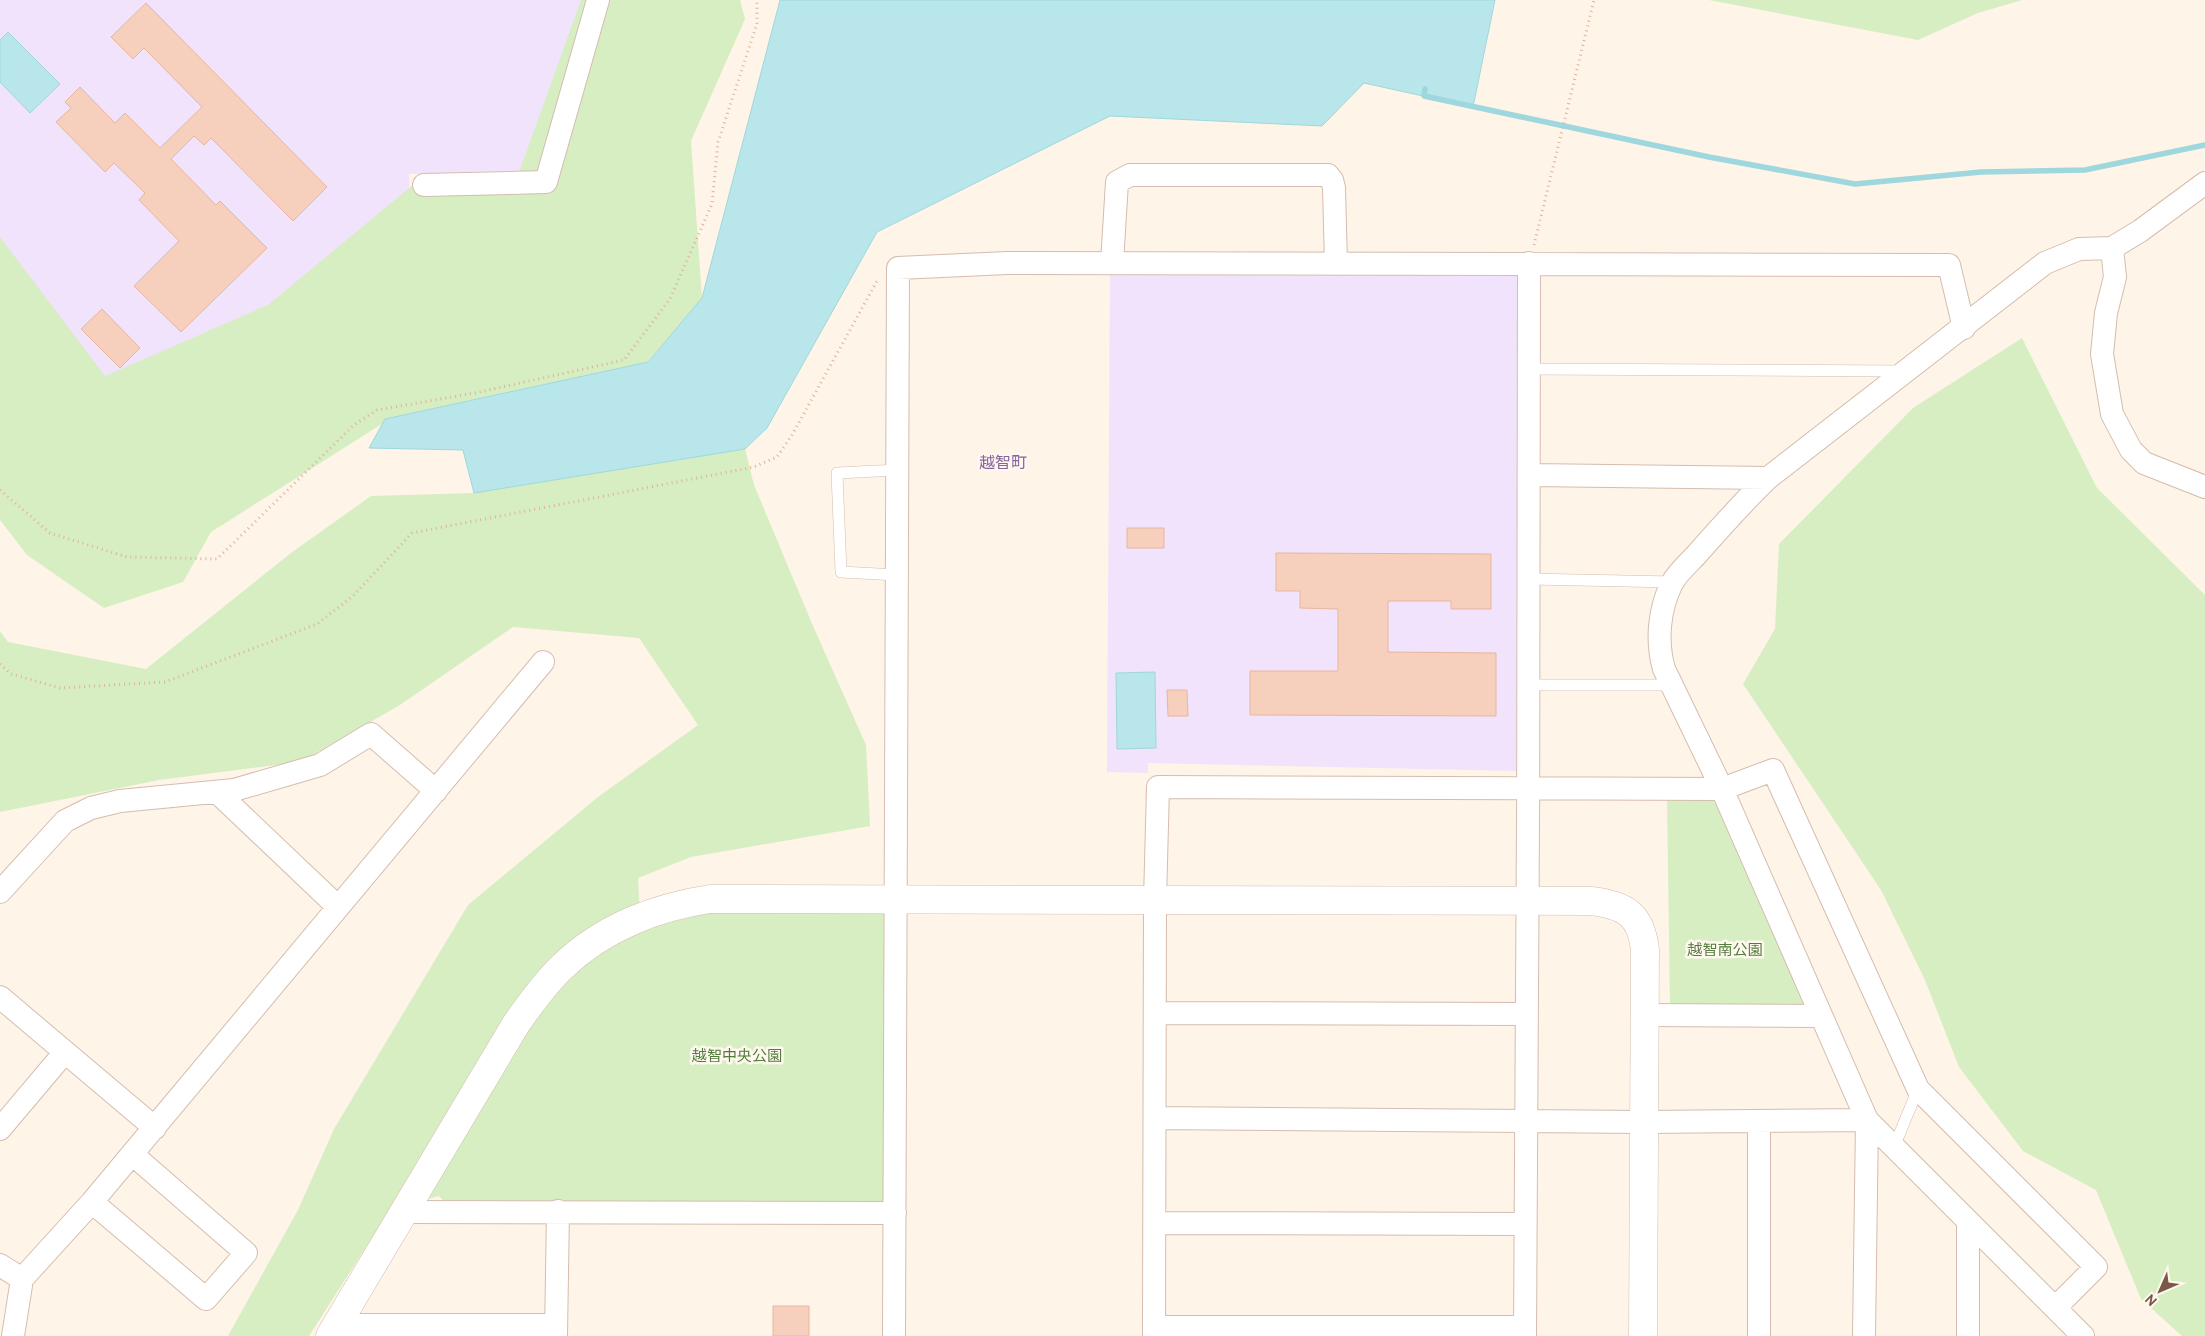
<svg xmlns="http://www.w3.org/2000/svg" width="2205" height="1336" font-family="Overpass,'Noto Sans JP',sans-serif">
<rect width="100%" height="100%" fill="#fef4e7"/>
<path fill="#f1e3fb" d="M 0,0 L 586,0 L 535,170 L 409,174 L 413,275 L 109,393 L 0,246 Z
M 1110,271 L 1517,272 L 1525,279 L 1519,771 L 1148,763 L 1148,773 L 1107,772 Z"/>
<path fill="#d7eec3" d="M 581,0 L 740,0 L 745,19 L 691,141 L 702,298 L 647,362 L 393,417 L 211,532 L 183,582 L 104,608 L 27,555 L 0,520 L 0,237 L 105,376 L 268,305 L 426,174 L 518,175 Z
M 1709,0 L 2022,0 L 1978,13 L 1918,40 Z
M 2022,338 L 2097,488 L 2205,595 L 2205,1336 L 2182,1336 L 2141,1299 L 2096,1190 L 2023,1151 L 1959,1067 L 1925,980 L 1881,890 L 1743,684 L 1775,629 L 1779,544 L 1913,408 Z
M 745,449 L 754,485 L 813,626 L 866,745 L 870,826 L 691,857 L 638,878 L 641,931 L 659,923 L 715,908 L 890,909 L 885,1208 L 445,1202 L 439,1196 L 391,1208 L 309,1336 L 228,1336 L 298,1210 L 334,1129 L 468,905 L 598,797 L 698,725 L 639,638 L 513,627 L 400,705 L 300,762 L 159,780 L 0,812 L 0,631 L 8,642 L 146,669 L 291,553 L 371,496 L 474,493 Z
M 1667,797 L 1711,798 L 1721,804 L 1808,999 L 1799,1007 L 1670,1008 Z"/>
<path fill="#b9e6ea" stroke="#9ed7dd" d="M 780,0 L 1495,0 L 1473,107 L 1364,83 L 1322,126 L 1110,116 L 877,232 L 767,428 L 745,449 L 474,493 L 463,450 L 369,448 L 385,419 L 648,362 L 702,298 Z
M 8,32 L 60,84 L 30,113 L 0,82 L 0,40 Z
M 1155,672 L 1156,748 L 1117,749 L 1116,673 Z"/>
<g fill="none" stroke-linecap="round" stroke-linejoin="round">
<path stroke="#9ed7dd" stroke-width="5.5" d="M 1425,89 L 1424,96 L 1709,157 L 1855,184 L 1981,172 L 2085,170 L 2205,145"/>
</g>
<path fill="#f6d0bc" stroke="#eab59b" d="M 146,3 L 327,187 L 293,221 L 211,138 L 204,145 L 194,136 L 171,159 L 216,205 L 220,201 L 267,248 L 181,332 L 134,286 L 179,241 L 139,200 L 145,193 L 114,163 L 105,172 L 56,122 L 71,108 L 65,102 L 80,87 L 115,123 L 125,113 L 160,148 L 202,107 L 144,48 L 133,59 L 111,37 Z
M 102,309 L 140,348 L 120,368 L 81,329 Z
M 1127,528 L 1164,528 L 1164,548 L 1127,548 Z
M 1276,553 L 1491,554 L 1491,609 L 1451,609 L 1451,601 L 1388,601 L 1388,652 L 1496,653 L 1496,716 L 1250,715 L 1250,671 L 1338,671 L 1338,609 L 1300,608 L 1300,591 L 1276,591 Z
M 1167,690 L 1187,690 L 1188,716 L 1168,716 Z
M 773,1306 L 809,1306 L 809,1336 L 773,1336 Z"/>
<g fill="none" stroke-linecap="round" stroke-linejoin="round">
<g stroke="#d4bdae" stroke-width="12">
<path id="service" d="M 1530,369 L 1900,371
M 897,575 L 841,572 L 837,473 L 898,470
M 1530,579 L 1673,582
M 1530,685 L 1673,685
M 1894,1147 L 1918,1089"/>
</g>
<g stroke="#d4bdae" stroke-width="24">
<path id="minor" d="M 424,185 L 546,182 L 598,0
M 2112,248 L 2115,277 L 2106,313 L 2102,354 L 2112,414 L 2131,450 L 2144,463 L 2205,487
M 1112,263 L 1117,182 L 1130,175 L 1328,175 L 1332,180 L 1334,188 L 1336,264
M 1530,475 L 1768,478
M 218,793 L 338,907
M 0,892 L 65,821 L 91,808 L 120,801 L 234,790 L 320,765 L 371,734 L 436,791
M 0,997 L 155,1128
M 1155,1013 L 1526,1014
M 1644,1015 L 1820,1016
M 1155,1118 L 1644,1122 L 1867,1120 L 1864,1336
M 1759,1121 L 1759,1336
M 0,1129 L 65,1052
M 92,1202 L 206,1299 L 246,1253 L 132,1154
M 404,1212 L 895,1213
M 1968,1221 L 1968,1336
M 1155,1223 L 1525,1224
M 0,1265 L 22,1279
M 336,1325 L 556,1325
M 1154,1327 L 1525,1327
M 13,1336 L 22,1279 L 92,1202 L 543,662
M 556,1336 L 558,1211
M 894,1336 L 898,268 L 1007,263 L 1949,265 L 1964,328
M 1154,1336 L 1155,900 L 1158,787 L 1722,789 L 1773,770 L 1918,1089 L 2096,1267 L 2055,1308
M 1525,1336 C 1527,978 1530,621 1529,263
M 2083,1336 L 1867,1120 L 1722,789 L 1664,669 C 1656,641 1659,609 1672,583 C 1678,572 1689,563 1697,554 C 1720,528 1743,502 1768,478 L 2045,263 L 2079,249 L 2112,248 L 2140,231 L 2205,183"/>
</g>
<g stroke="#d4bdae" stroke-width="29">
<path id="tertiary" d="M 330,1336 L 516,1024 C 530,1004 545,983 562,967 C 602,928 656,907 710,899 L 1591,901 C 1625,905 1641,914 1645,950 L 1643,1336"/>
</g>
<path stroke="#dcb39e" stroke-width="3" stroke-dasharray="1 4" stroke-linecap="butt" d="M 1534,245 L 1594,0
M 0,490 L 50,533 L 127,557 L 217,559 L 354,425 L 377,410 L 475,393 L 624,360 L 670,299 L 712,204 L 718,142 L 757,24 L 757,0
M 0,664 L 11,674 L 60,688 L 165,682 L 317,624 L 353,596 L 412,533 L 754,467 L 777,457 L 792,435 L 877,281"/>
<use href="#service" stroke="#fff" stroke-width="11"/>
<use href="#minor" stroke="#fff" stroke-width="22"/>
<use href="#tertiary" stroke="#fff" stroke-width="28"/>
</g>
<g text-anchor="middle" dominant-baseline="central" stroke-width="5" stroke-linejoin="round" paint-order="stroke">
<g font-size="15" fill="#527b3c" stroke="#fff8ef">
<text x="1725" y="951">越智南公園</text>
<text x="737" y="1057">越智中央公園</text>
</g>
<g font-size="16" fill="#87649e" stroke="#fff8ef">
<text x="1003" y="464">越智町</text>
</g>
</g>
<g transform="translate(2160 1291) rotate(225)" stroke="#fff8ef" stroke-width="4" paint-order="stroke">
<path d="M0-4L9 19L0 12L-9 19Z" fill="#7b5748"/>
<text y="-8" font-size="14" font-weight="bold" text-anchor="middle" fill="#7b5748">N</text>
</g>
</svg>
